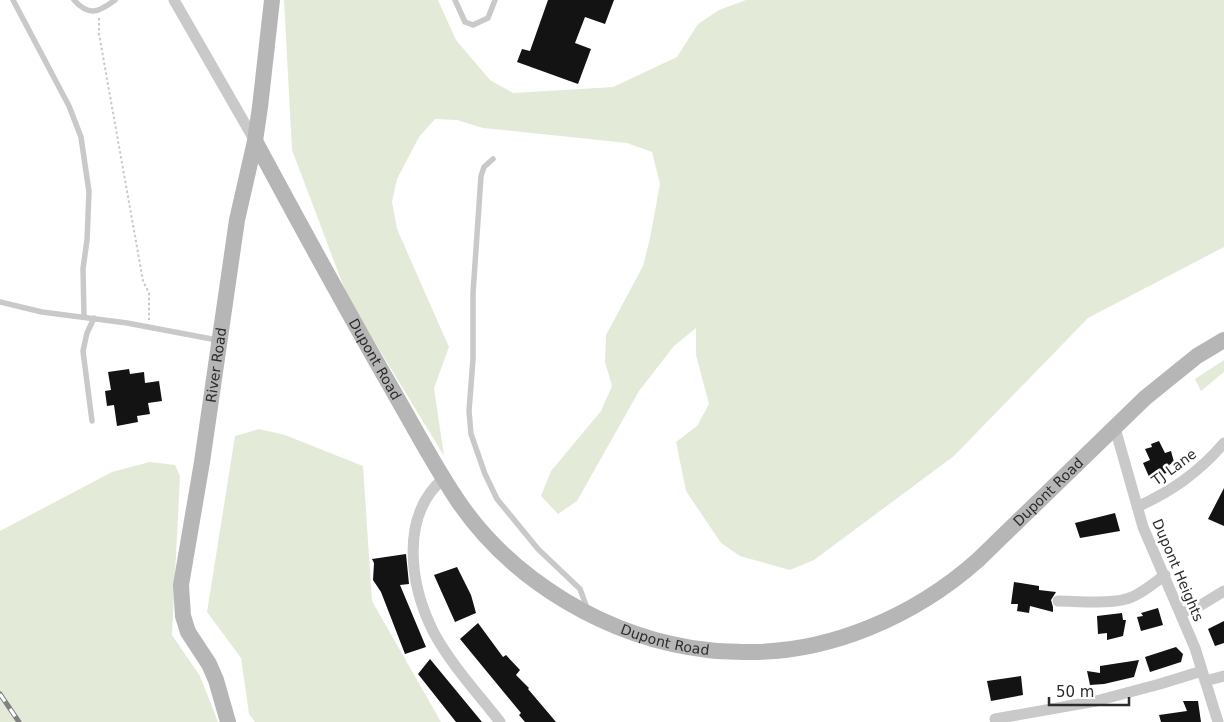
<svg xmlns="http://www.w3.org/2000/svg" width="1224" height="722" font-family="'DejaVu Sans',sans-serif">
<rect width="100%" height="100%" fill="#fff"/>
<path fill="#e3ebd8" d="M 284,0 L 438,0 L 456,40 L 490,80 L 513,93 L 613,87 L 677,57 L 698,24 L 719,10 L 746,0 L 1224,0 L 1224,247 L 1088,318 L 954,456 L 814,560 L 790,570 L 740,556 L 721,543 L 686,491 L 676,442 L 697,426 L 709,404 L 696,355 L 696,328 L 674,346 L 639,391 L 577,501 L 558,514 L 541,496 L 551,471 L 601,411 L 612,386 L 605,362 L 606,335 L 643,266 L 650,238 L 660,184 L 652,152 L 627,143 L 483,128 L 457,120 L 435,119 L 419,137 L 397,179 L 392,202 L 397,229 L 449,347 L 434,388 L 444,456 L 348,298 L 292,150 Z
M 1224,360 L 1224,372 L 1201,391 L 1195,379 Z
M 259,429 L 285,435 L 363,466 L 372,601 L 441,722 L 255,722 L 249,714 L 241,658 L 207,612 L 235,436 Z
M 150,462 L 175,465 L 180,476 L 172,635 L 200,676 L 218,722 L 0,722 L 0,531 L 112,472 Z"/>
<path fill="#131313" d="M 548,0 L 614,0 L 605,24 L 585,17 L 575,43 L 591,49 L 578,84 L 517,62 L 522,49 L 530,51 Z
M 129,369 L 130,374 L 144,372 L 145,383 L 159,381 L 162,401 L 148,403 L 150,414 L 137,416 L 138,422 L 117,426 L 114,405 L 107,406 L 105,391 L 111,390 L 108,372 Z
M 1159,441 L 1165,453 L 1171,451 L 1174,462 L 1169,465 L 1172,471 L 1150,479 L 1143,463 L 1150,460 L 1145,449 L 1152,447 L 1151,444 Z
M 1224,488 L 1224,526 L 1208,519 Z
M 1115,513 L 1120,531 L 1080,538 L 1075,523 Z
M 406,554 L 409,584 L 400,585 L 426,647 L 405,654 L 381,592 L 373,580 L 374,563 L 372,559 Z
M 457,567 L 471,595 L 476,613 L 455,622 L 434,575 Z
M 1014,582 L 1039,586 L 1039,590 L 1056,592 L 1051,600 L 1053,607 L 1053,612 L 1030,606 L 1029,613 L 1017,611 L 1018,604 L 1011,604 Z
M 1158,608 L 1163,625 L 1141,631 L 1137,617 L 1143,616 L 1141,613 Z
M 1122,613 L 1123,620 L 1126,620 L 1123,636 L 1107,640 L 1107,633 L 1098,634 L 1097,616 Z
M 1224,621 L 1224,643 L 1215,646 L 1208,629 Z
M 478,623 L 503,657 L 506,655 L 520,670 L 516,675 L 529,688 L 528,689 L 556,722 L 525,722 L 519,715 L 521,713 L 460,639 Z
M 1176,647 L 1183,654 L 1181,662 L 1150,672 L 1145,657 Z
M 430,659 L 482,722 L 456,722 L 418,674 Z
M 1139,660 L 1134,677 L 1104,684 L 1090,685 L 1087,671 L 1100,673 L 1100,666 Z
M 1021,676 L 1023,695 L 991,701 L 987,681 Z
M 1183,701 L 1198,701 L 1201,722 L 1161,722 L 1159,715 L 1187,711 Z"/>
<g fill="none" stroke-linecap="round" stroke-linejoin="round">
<path stroke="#c9c9c9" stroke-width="2" stroke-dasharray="2.5 2.5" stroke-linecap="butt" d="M 99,18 L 99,34 L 143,281 L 149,293 L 149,320"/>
<path stroke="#c9c9c9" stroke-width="5.5" d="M 13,0 L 69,106 L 81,137 L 89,192 L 87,240 L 83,269 L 84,316
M 74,0 C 89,17 99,12 115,0
M 455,0 L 465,22 L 473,25 L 488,18 L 495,0
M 493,159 L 484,167 L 481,176 L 473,293 L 473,359 L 469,411 L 471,434 L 485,474 L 497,499 L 538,549 L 580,589 L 587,608
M 0,302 L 42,312 L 127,323 L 217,340
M 92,421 L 83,351 L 87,333 L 94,318"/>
<path stroke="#c9c9c9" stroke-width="11" d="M 174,0 L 255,141
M 1115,428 L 1143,527 L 1195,648 L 1218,722
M 444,478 C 399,516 410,586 434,633 C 450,663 479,695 500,722
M 1137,507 C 1172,491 1198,473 1224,443
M 1058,601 C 1077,601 1115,605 1132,597 C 1144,592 1154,583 1165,575
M 1181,613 L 1201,605 L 1224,591
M 1205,681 L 1224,676
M 995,719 L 1096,701 L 1160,684 L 1202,671"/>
<g stroke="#b6b6b6" stroke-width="16">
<path id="s1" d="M 255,141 C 297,219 340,298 384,375 C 408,416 430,459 456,498 C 511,581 609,639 708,650 C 720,652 732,651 743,652 C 829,654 915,616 978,560 L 1145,398 L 1197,356 L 1224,340"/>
<path id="s2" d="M 228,722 L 216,680 L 209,664 L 188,632 L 183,616 L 181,585 L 202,462 L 237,220 L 255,141 L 260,107 L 272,0"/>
</g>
<g stroke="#818181" stroke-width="5">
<path id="rail" d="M 0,694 L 19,722"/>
</g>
<use href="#rail" stroke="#fff" stroke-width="3" stroke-dasharray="9" stroke-linecap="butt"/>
</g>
<g text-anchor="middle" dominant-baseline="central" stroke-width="5" stroke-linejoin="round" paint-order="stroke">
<g font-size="14" fill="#2c2c2c" stroke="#fff">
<text stroke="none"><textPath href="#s1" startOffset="249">Dupont Road</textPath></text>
<text stroke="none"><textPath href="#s2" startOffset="370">River Road</textPath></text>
<text transform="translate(1174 467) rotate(-36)">TJ Lane</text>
<text stroke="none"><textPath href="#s1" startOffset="1104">Dupont Road</textPath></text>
<text transform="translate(1178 570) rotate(67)">Dupont Heights</text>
<text stroke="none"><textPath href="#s1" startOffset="669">Dupont Road</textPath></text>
</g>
</g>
<path d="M1049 697v8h80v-8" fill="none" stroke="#2c2c2c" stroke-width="2.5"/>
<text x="1056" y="697" font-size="15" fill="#2c2c2c" stroke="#ffffff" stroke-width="4" paint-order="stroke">50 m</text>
</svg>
